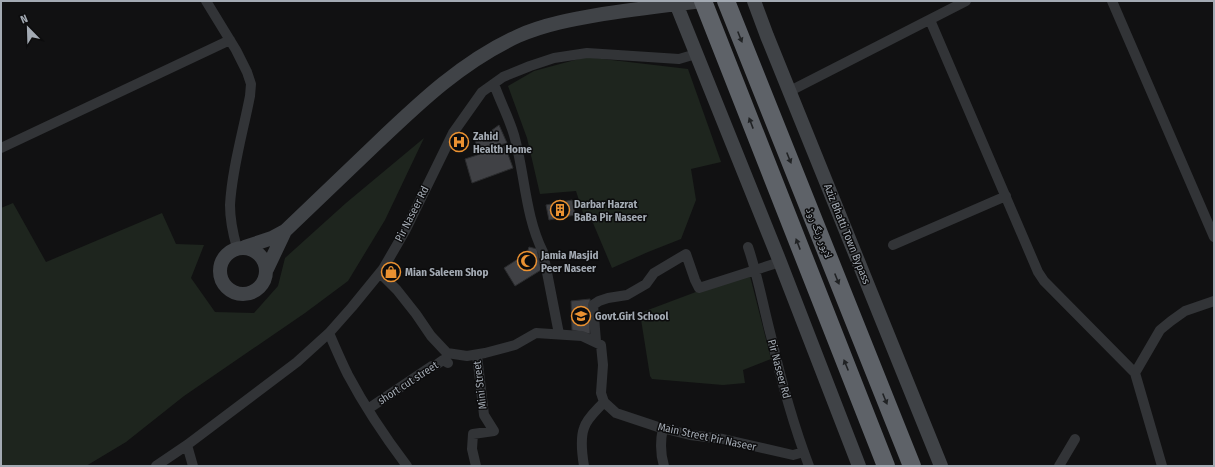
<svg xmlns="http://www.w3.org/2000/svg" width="1215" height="467" font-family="'Fira Sans Condensed','Noto Naskh Arabic',sans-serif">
<rect width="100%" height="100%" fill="#111112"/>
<path fill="#1e251e" d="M 586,57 L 688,69 L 721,162 L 691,169 L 696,200 L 681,239 L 648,252 L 612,268 L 593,223 L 584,216 L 576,191 L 540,194 L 527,138 L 508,86 L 534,71 Z
M 424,138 L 385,220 L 348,281 L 305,313 L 184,396 L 126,442 L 86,466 L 1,466 L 1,208 L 13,203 L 46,262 L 162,213 L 176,244 L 204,245 L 191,278 L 215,312 L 254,313 L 278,286 L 285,258 L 346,203 Z
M 749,272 L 771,359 L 743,370 L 745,383 L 723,385 L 652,379 L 650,376 L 640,313 Z"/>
<path fill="#404145" stroke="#2b2c2e" d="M 499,125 L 507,143 L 479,151 L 474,138 L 488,133 Z
M 505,146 L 513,168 L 472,183 L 465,159 Z
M 572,200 L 575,215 L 549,220 L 546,205 Z
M 529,247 L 537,249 L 541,270 L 515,286 L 504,268 L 527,253 Z
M 590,299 L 590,334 L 572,330 L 571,301 Z"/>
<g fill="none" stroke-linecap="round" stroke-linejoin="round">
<path stroke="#323437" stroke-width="10" d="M 206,1 L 236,50 L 247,72 L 251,84 L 250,96 C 243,132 232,169 230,205 C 230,220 233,234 237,248
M 1112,1 L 1214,237
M 930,20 L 1038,272 L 1044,281 L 1135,373
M 494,84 C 500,101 509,118 514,135 C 525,174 525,216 543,252 L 559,334
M 790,91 L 966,1
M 1,148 L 230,40
M 893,245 L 1006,196
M 748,247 C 758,276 763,306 771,336 C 781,380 793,424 809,466
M 380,273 L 397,290 L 416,314 L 431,336 L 447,353 L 467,356 L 485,353 L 515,345 L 536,333 L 582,336 L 601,345 L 603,365 L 601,393 L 604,402 L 616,413 L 658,427 L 690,435 L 723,439 L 793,455 L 804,452
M 329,333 C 335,347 341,361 348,375 C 365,407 385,437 407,466
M 596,341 L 593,305 L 599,301 L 608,298 L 627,295 L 646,284 L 654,273 L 686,254 L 695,280 L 699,288 L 780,262
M 368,409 L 432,366 L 436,365 L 443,360 L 448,363
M 663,428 C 660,442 660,453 664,466
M 187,445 L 193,466
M 156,466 L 187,445 L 297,362 L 329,333 L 352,307 L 383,269 L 405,231 L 453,133 L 482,92 L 503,77 L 530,66 L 554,58 L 587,53 L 679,59 L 696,54
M 476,466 L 472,449 L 473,434 L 494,431 L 484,415 L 477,355
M 584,466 C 582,454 580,439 584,428 C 587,418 597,410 604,402
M 1059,466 L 1075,439
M 1162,466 L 1135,373 L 1160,330 L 1171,321 L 1185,311 L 1214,301"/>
<path stroke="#404347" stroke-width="14" d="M 675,1 L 780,262 L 859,466
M 754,1 L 767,36 L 941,466
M 245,247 L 272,238 L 285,231 C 315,202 346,173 377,143 C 420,102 463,61 518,36 C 545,24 574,19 603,14 C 636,9 669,5 702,1
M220 271a23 23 0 1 1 46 0a23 23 0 1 1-46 0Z
M 267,269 L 285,231"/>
<path stroke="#5e6268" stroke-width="18" d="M 703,1 L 886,466
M 726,1 L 912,466"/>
</g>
<defs><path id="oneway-solid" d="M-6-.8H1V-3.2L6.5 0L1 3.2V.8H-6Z"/></defs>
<g fill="#202224">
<use href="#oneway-solid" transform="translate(740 37) rotate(68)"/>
<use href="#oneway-solid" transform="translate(751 123) rotate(-111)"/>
<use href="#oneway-solid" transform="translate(789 158) rotate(68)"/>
<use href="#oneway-solid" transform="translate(798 244) rotate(-111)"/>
<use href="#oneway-solid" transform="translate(837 279) rotate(68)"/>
<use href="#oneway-solid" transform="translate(846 365) rotate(-112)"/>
<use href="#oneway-solid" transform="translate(885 399) rotate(68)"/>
</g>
<defs>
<g id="hospital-ring" transform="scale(1)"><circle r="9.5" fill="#0c0c0d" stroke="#ea9131" stroke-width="1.5"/><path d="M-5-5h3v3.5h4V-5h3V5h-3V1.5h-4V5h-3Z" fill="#ea9131"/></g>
<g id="building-ring" transform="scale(1)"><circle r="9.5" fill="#0c0c0d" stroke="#ea9131" stroke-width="1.5"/><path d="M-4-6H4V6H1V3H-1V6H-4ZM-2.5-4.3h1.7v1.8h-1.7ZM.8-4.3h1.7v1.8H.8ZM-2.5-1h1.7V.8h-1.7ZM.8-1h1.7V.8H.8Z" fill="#ea9131"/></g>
<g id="mosque-ring" transform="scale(1)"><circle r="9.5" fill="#0c0c0d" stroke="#ea9131" stroke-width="1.5"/><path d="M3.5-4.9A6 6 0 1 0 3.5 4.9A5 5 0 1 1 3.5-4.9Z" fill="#ea9131"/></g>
<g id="shop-ring" transform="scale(1)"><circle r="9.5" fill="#0c0c0d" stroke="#ea9131" stroke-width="1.5"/><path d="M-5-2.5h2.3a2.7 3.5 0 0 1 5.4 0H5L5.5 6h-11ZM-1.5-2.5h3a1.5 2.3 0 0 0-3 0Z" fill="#ea9131"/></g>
<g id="school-ring" transform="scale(1)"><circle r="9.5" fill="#0c0c0d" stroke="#ea9131" stroke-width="1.5"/><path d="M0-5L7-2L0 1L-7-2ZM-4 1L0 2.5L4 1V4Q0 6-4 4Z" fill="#ea9131"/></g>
</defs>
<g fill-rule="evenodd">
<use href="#hospital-ring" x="459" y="142"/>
<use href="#building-ring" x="560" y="210"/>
<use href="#mosque-ring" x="527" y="261"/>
<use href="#shop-ring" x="391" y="272"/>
<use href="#school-ring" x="581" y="316"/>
</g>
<g text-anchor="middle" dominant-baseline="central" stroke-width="3" stroke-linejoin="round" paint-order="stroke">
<g font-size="11" font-weight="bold" fill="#a3aab3" stroke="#0c0c0d" text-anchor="start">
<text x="473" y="136">Zahid<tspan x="473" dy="13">Health Home</tspan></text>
<text x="574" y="204">Darbar Hazrat<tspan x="574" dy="13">BaBa Pir Naseer</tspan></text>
<text x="541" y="255">Jamia Masjid<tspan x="541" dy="13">Peer Naseer</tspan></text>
<text x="405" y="272">Mian Saleem Shop</text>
<text x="595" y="316">Govt.Girl School</text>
</g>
<g font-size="11" fill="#a3aab3" stroke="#0c0c0d">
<text transform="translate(412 214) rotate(-63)">Pir Naseer Rd</text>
<text transform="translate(819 233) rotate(68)">لاہور رنگ روڈ</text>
<text transform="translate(847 234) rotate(68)">Aziz Bhatti Town Bypass</text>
<text transform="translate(779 369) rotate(75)">Pir Naseer Rd</text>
<text transform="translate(408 383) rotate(-33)">short cut street</text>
<text transform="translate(480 385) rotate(-97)">Mini Street</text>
<text transform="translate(707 437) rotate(12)">Main Street Pir Naseer</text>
</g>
</g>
<rect width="1215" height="467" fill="none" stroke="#a3aab3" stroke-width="4"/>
<g transform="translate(28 28) rotate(337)" stroke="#0c0c0d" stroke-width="3" paint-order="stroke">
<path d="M0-3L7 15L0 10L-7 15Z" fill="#a3aab3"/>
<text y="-6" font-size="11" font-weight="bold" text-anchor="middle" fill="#a3aab3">N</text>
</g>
</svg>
